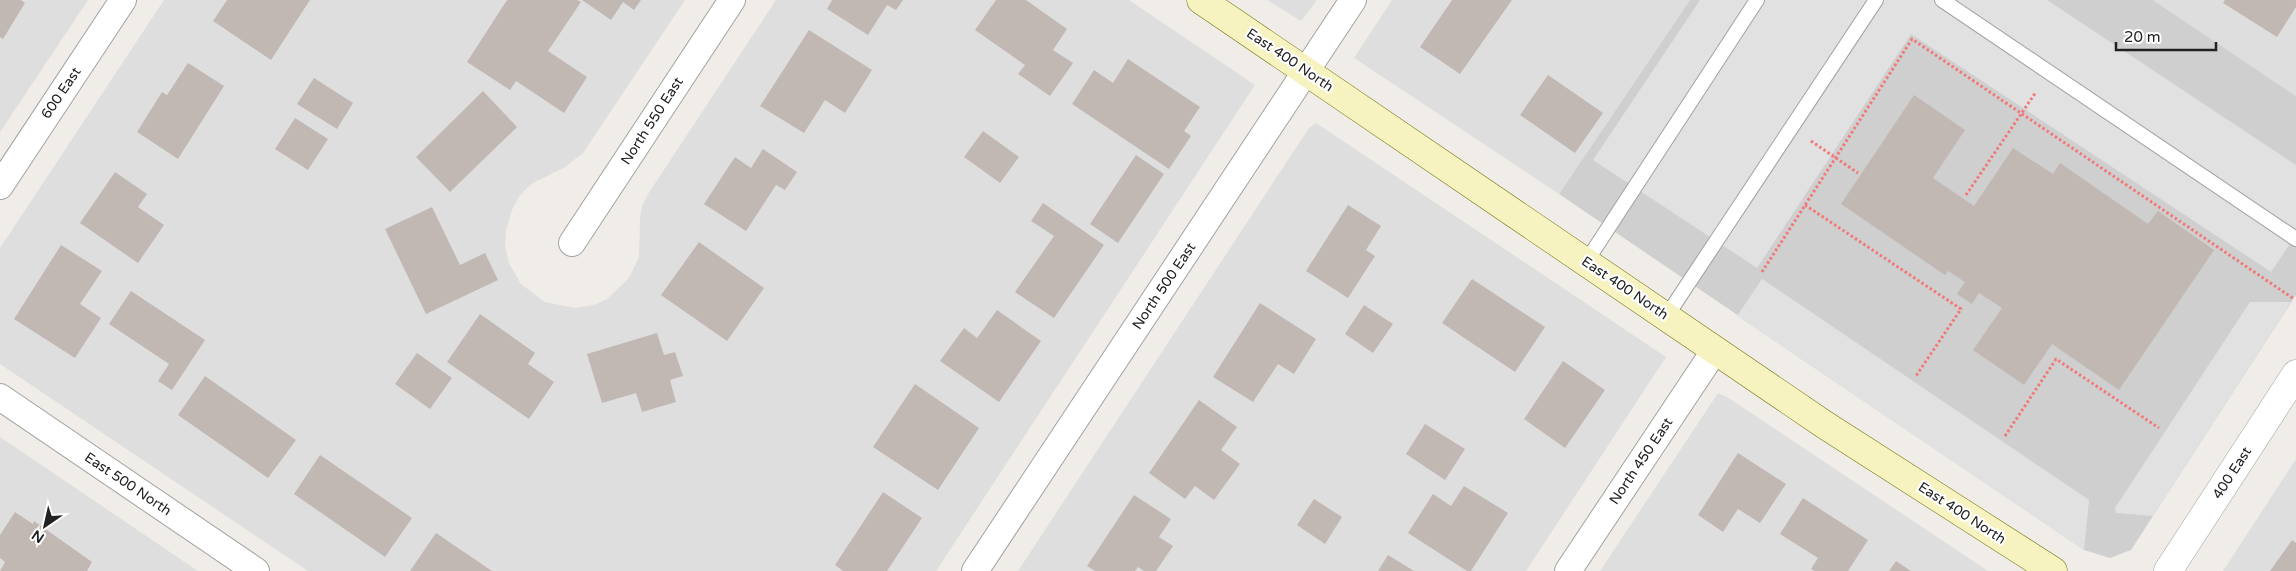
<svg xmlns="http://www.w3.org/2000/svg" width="2296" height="571" font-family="'Varela Round',sans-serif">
<rect width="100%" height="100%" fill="#f0ede8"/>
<path fill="#dfdede" d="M 0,0 L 88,0 L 0,132 Z
M 164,0 L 685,0 L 583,153 L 565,167 L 531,184 L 520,195 L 512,210 L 506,230 L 505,246 L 509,263 L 521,284 L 545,302 L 575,308 L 594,305 L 607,299 L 629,278 L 639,257 L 640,219 L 642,206 L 648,194 L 776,0 L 1129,0 L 1255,85 L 936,571 L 308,571 L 0,364 L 0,248 Z
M 1267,0 L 1317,0 L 1301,21 Z
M 1392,0 L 1690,0 L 1559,194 L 1354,58 Z
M 2153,0 L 2296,0 L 2296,96 Z
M 1316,123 L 1666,357 L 1526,571 L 1018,571 L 1309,128 Z
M 1718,393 L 1727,397 L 1988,571 L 1600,571 Z
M 0,437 L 198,571 L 0,571 Z
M 2296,459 L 2296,571 L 2223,571 Z"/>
<path fill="#cfcfcf" d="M 1690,0 L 2153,0 L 2296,96 L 2296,295 L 2131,550 L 2110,558 L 2084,550 L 1559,194 Z"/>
<path fill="#e1e1e1" d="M 1700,0 L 2047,0 L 2296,165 L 2296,235 L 2271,272 L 1911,34 L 1757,268 L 1593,160 Z
M 1762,279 L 2089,500 L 2084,550 L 1737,316 Z
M 2250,302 L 2291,302 L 2153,516 L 2116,513 L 2115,508 Z"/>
<path fill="#c1b8b4" d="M 0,0 L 21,0 L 25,3 L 3,39 L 0,37 Z
M 227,0 L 310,0 L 271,60 L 213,21 Z
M 507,0 L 577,0 L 581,2 L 548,51 L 587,77 L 564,113 L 516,81 L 510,90 L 467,62 Z
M 582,0 L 641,0 L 634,10 L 623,2 L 611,20 Z
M 832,0 L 903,0 L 896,10 L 887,5 L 868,35 L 827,9 Z
M 996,0 L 1026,0 L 1067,29 L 1053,50 L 1073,63 L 1050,96 L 1018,74 L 1025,65 L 975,30 Z
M 1452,0 L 1512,0 L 1460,74 L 1420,47 Z
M 2225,0 L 2296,0 L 2296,7 L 2277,37 L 2223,3 Z
M 809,30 L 872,70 L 845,113 L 825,100 L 804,133 L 760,106 Z
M 1128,59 L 1200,107 L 1184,131 L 1191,136 L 1169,169 L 1072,104 L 1094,70 L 1113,83 Z
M 188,63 L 224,86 L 178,159 L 137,132 L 162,92 L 167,95 Z
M 1548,75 L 1603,113 L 1575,153 L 1520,115 Z
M 314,78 L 353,103 L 337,129 L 297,104 Z
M 483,91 L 517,127 L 450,192 L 416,157 Z
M 1914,95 L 1965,130 L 1933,178 L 1974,206 L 2013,148 L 2053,174 L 2060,163 L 2148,224 L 2158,211 L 2214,250 L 2119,390 L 2052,344 L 2024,385 L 1973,350 L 2002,308 L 1979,293 L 1972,304 L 1957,294 L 1965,282 L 1948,271 L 1945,275 L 1841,204 Z
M 295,118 L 328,139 L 308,170 L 275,149 Z
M 983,131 L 1019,157 L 1000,183 L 964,157 Z
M 763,149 L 797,172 L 785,190 L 776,185 L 746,231 L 704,204 L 735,157 L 751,168 Z
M 1136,155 L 1164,174 L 1118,243 L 1090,224 Z
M 115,172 L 147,194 L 138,207 L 164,225 L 138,263 L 80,223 Z
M 1043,203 L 1104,245 L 1054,318 L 1015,292 L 1054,236 L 1031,221 Z
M 1348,205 L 1381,226 L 1366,250 L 1375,256 L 1348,298 L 1306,271 Z
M 432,207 L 460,265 L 485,253 L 498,280 L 426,314 L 385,229 Z
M 699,242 L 764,288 L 727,341 L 661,295 Z
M 61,245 L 102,271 L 80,304 L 101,318 L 75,358 L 14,319 Z
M 1472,279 L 1545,327 L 1515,372 L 1442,323 Z
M 131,291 L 205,340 L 172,390 L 158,381 L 169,364 L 109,324 Z
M 1260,303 L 1316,339 L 1294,374 L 1278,364 L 1253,402 L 1213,377 Z
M 1364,305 L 1393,324 L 1373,353 L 1345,334 Z
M 997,310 L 1041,341 L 999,402 L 940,361 L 964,328 L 977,338 Z
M 480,314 L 535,353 L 528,364 L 554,382 L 529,419 L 447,362 Z
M 657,333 L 664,355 L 675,352 L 683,376 L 670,380 L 676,402 L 642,412 L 636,393 L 602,403 L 587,354 Z
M 417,353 L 452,378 L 430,409 L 395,384 Z
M 1563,361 L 1605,390 L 1565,448 L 1524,419 Z
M 205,376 L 296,440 L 268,478 L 178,415 Z
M 915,384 L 979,428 L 938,490 L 873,447 Z
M 1199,400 L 1237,427 L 1221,450 L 1240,464 L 1214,500 L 1195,486 L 1185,499 L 1149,473 Z
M 1425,424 L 1465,449 L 1445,480 L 1406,454 Z
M 1738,453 L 1786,484 L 1760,523 L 1738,509 L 1723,532 L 1698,515 Z
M 320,455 L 412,518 L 385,557 L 294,494 Z
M 1464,486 L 1508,513 L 1471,571 L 1467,571 L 1408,533 L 1433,494 L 1451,506 Z
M 883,492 L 922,518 L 887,571 L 843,571 L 835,565 Z
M 1134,495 L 1171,519 L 1159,537 L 1173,546 L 1156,571 L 1144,571 L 1138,567 L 1135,571 L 1095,571 L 1087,566 Z
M 1803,498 L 1868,540 L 1848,571 L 1815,571 L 1811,569 L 1818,558 L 1780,534 Z
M 1314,499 L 1342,517 L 1325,544 L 1297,525 Z
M 15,512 L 33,524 L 34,521 L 92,562 L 87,571 L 0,571 L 5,562 L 0,558 L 0,535 Z
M 436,533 L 492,571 L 410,571 Z
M 2292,540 L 2296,543 L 2296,571 L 2270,571 Z
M 1388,555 L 1414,571 L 1378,571 Z
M 1896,561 L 1911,571 L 1889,571 Z"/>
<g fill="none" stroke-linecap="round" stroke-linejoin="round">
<g stroke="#a2a2a2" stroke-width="16">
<path id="service" d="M 1942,0 L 2296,239
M 1586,262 L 1757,0
M 1666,317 L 1876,0"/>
</g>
<g stroke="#a2a2a2" stroke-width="28">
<path id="minor" d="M 0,186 L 123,0
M 572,243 L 732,0
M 0,397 L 256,571
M 975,571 L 1353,0
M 1568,571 L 1715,350"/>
</g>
<g stroke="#a2a2a2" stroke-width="29">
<path id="tertiary" d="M 2168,571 L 2296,374"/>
</g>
<g stroke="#73730c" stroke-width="29">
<path id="secondary" d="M 1201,0 L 1825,425 L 2053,571"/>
</g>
<path stroke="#f27878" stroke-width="3" stroke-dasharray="2.5 2.5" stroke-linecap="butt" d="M 1811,141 L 1858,173
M 1966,195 L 2036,92
M 1805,205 L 1961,309 L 1916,376
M 1762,272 L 1912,39 L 2294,299
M 2005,436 L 2056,359 L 2159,428"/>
<use href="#service" stroke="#fff" stroke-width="14"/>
<use href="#minor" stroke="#fff" stroke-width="26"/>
<use href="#tertiary" stroke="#fff" stroke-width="28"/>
<use href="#secondary" stroke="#f6f3c0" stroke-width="28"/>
</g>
<g text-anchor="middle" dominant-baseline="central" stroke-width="4.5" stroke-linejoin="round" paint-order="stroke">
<g font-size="14" fill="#212121" stroke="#fff">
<text transform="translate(1290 60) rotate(34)">East 400 North</text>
<text transform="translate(61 93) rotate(-56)">600 East</text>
<text transform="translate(652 121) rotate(-57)">North 550 East</text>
<text transform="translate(1164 286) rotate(-56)">North 500 East</text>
<text transform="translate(1625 288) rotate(34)">East 400 North</text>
<text transform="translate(1641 461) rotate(-56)">North 450 East</text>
<text transform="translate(2232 473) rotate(-57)">400 East</text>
<text transform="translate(128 484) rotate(34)">East 500 North</text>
<text transform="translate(1962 513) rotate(33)">East 400 North</text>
</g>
</g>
<g transform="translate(45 526) rotate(214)" stroke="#ffffff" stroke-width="4" paint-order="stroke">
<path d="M0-4L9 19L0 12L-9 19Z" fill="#212121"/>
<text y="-8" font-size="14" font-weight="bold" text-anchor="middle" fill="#212121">N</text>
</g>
<path d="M2116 42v8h100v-8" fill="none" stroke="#212121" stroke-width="2.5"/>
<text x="2124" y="42" font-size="15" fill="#212121" stroke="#ffffff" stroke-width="4" paint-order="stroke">20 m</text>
</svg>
